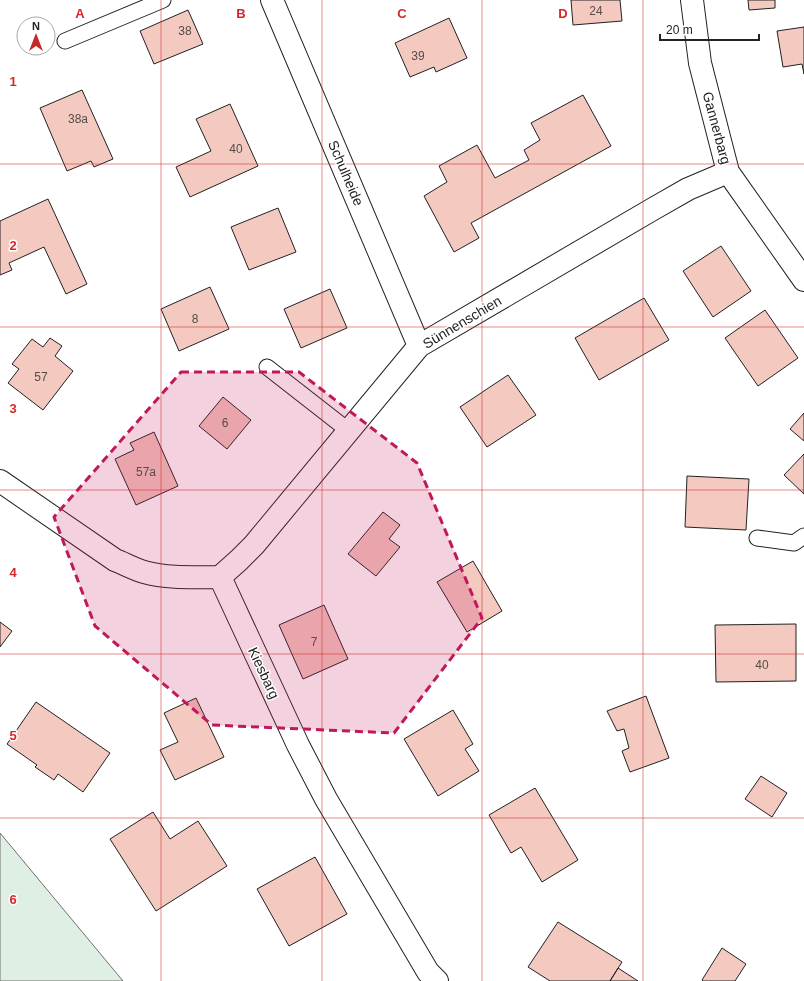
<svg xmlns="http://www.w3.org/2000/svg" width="804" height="981" font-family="Helvetica,sans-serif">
<rect width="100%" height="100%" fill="#fff"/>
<path fill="#e0efe3" stroke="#6f6f6f" d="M 0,833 L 123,981 L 0,981 Z"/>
<path fill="#f3c9c0" stroke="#222" d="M 571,0 L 620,0 L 622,21 L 573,25 Z
M 748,0 L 775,0 L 775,8 L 749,10 Z
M 188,10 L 203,44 L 154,64 L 140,31 Z
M 449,18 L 467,58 L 436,72 L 434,67 L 410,77 L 395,43 Z
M 804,27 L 804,74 L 802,64 L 783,67 L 777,31 Z
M 82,90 L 113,159 L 94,167 L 91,161 L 67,171 L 40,108 Z
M 583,95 L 611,146 L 471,223 L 479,238 L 454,252 L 424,196 L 447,182 L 439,166 L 477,145 L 495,178 L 529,160 L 524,150 L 540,140 L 531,123 Z
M 230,104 L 258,166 L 190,197 L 176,167 L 211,151 L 196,119 Z
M 48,199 L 87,284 L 66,294 L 44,247 L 9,263 L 12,270 L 0,275 L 0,221 Z
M 278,208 L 296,252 L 249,270 L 231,227 Z
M 721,246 L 751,291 L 713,317 L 683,271 Z
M 210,287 L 229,329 L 179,351 L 161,309 Z
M 330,289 L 347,328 L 301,348 L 284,309 Z
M 644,298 L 669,340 L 599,380 L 575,338 Z
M 765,310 L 798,358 L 758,386 L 725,338 Z
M 50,338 L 62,346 L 55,356 L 73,371 L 43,410 L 8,383 L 19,369 L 12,364 L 32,339 L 43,347 Z
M 508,375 L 536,415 L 487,447 L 460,407 Z
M 223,397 L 251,420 L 227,449 L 199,426 Z
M 804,413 L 804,441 L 790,429 Z
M 154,432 L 178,486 L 136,505 L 115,459 L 134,450 L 130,443 Z
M 804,454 L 804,494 L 784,475 Z
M 687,476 L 749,479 L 746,530 L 685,527 Z
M 383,512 L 400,525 L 389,539 L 400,547 L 376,576 L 348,554 Z
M 473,561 L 502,611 L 467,632 L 437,582 Z
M 324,605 L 348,659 L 303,679 L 279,625 Z
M 0,622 L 12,631 L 0,647 Z
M 796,624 L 796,681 L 716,682 L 715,625 Z
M 646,696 L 669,758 L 630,772 L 622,751 L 629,748 L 624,729 L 617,731 L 607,711 Z
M 196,698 L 224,757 L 175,780 L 160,750 L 178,742 L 164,713 Z
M 36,702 L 110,753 L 83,792 L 58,774 L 54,780 L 35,767 L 37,765 L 7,744 Z
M 453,710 L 473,744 L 465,749 L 479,771 L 438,796 L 404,739 Z
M 761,776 L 787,793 L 772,817 L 745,799 Z
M 535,788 L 578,860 L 542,882 L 521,847 L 511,853 L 489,815 Z
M 153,812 L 170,839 L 198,821 L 227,866 L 156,911 L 110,839 Z
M 315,857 L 347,914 L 289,946 L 257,889 Z
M 558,922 L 622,962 L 610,981 L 550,981 L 528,967 Z
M 722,948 L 746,964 L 735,981 L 703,981 L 702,980 Z
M 618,968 L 638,981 L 610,981 Z"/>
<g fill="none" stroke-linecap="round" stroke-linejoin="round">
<g stroke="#222" stroke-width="17">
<path id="service" d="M 65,41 L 163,0
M 267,367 L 349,431
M 757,538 L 794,543 L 804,536"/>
</g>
<g stroke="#222" stroke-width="24">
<path id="minor" d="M 272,0 L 419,346
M 692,0 L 700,63 L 728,172 L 804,280
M 0,481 L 115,560 C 125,564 134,569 144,572 C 169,579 195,577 220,577 L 298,745 L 326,799 L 428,972 L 437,981
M 220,577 L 239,560 L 254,545 L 419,346 L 653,209 L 688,189 L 728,172"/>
</g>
<use href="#service" stroke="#fff" stroke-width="15"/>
<use href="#minor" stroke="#fff" stroke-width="22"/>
</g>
<path fill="#c2185b" fill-opacity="0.2" stroke="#c2185b" stroke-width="3" stroke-dasharray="8 5" stroke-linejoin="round" d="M 181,372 L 299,372 L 417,463 L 482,618 L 394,733 L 212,725 L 95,626 L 54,517 Z"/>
<path fill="none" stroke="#d62828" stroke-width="1" stroke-opacity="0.55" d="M 161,0 L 161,981M 322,0 L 322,981M 482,0 L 482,981M 643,0 L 643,981M 0,164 L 804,164M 0,327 L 804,327M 0,490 L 804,490M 0,654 L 804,654M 0,818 L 804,818"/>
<g text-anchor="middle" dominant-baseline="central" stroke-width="3" stroke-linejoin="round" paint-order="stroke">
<g font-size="12" fill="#564c4a">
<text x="596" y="11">24</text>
<text x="185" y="31">38</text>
<text x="418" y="56">39</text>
<text x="78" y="119">38a</text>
<text x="236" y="149">40</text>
<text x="195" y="319">8</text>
<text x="41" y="377">57</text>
<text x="225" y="423">6</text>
<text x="146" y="472">57a</text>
<text x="314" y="642">7</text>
<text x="762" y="665">40</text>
</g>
<g font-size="14" fill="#222" stroke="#fff">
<text transform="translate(717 128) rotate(75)">Gannerbarg</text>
<text transform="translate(346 173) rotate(67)">Schulheide</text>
<text transform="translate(462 322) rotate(-31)">Sünnenschien</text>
<text transform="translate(264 673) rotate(65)">Kiesbarg</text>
</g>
</g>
<g font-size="13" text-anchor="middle" font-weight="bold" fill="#d62828" stroke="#fff" stroke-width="3" stroke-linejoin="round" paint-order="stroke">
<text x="80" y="18">A</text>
<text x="241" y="18">B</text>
<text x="402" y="18">C</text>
<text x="563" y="18">D</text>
<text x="13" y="86">1</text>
<text x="13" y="250">2</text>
<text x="13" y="413">3</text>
<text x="13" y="577">4</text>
<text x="13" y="740">5</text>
<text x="13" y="904">6</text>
</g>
<g transform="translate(36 36)"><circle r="19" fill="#ffffff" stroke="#a7a7a7"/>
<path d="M0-3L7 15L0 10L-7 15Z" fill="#c62828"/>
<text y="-6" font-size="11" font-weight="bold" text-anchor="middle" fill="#222222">N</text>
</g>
<path d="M660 34v6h99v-6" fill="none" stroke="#222222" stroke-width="2"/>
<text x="666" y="34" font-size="12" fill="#222222" stroke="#ffffff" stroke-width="3" paint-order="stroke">20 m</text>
</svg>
